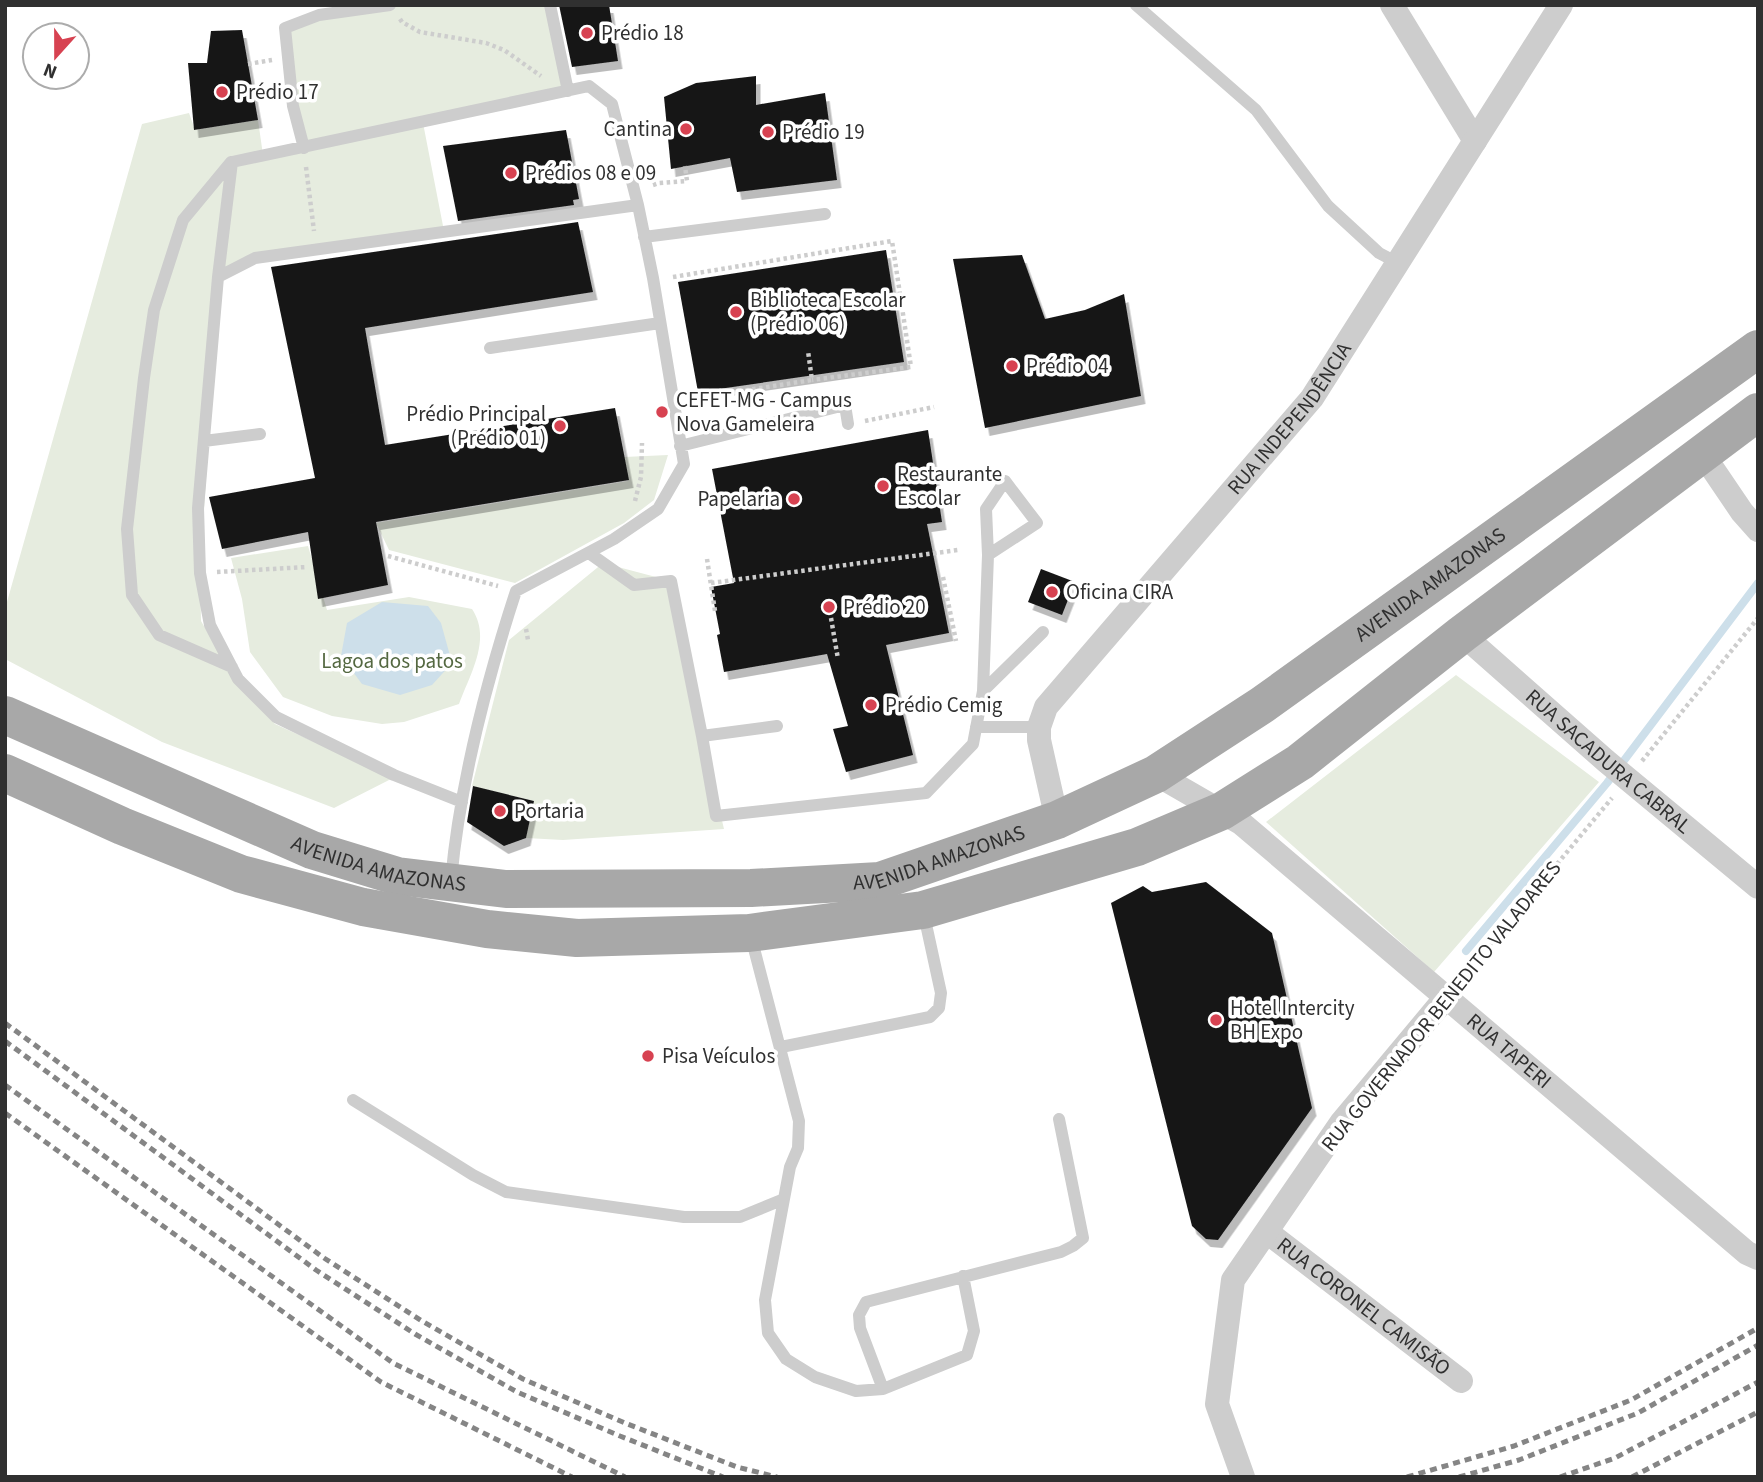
<svg xmlns="http://www.w3.org/2000/svg" width="1763" height="1482" font-family="'Source Sans 3',sans-serif">
<defs>
<filter id="shadow"><feDropShadow dx="4.5" dy="8" stdDeviation="0" flood-color="#0004"/></filter>
</defs>
<rect width="100%" height="100%" fill="#fff"/>
<path fill="#e6ecdf" d="M 395,5 L 549,5 L 567,90 L 304,147 L 286,29 L 320,15 Z
M 189,113 L 195,130 L 258,120 L 263,155 L 232,162 L 423,123 L 444,231 L 254,257 L 219,275 L 200,573 L 201,621 L 235,680 L 275,724 L 393,778 L 334,808 L 162,742 L 5,659 L 5,609 L 142,124 Z
M 668,455 L 654,500 L 624,523 L 515,583 L 389,550 L 376,523 L 628,481 L 624,457 Z
M 308,546 L 327,610 L 409,597 L 472,609 C 492,639 470,674 459,704 L 404,722 L 382,724 L 332,716 L 283,697 L 250,652 L 242,599 L 231,558 Z
M 603,563 L 671,581 L 702,736 L 724,829 L 563,840 L 526,838 L 534,801 L 472,786 L 509,640 Z
M 1456,675 L 1599,782 L 1434,972 L 1266,822 Z"/>
<path fill="#cddfea" d="M 382,602 L 428,606 L 441,623 L 452,663 L 432,685 L 400,695 L 362,684 L 341,656 L 347,623 Z"/>
<g fill="none" stroke-linecap="round" stroke-linejoin="round">
<path stroke="#cddfea" stroke-width="8" d="M 1466,951 L 1607,783 L 1758,583"/>
</g>
<path fill="#171717" filter="url(#shadow)" d="M 559,5 L 609,5 L 618,61 L 572,67 Z
M 242,30 L 258,120 L 194,130 L 188,63 L 207,63 L 211,31 Z
M 756,76 L 756,105 L 825,93 L 837,180 L 737,192 L 730,158 L 671,169 L 664,97 L 696,83 Z
M 566,130 L 579,199 L 573,200 L 574,205 L 458,221 L 443,146 Z
M 578,222 L 593,292 L 365,328 L 385,445 L 615,408 L 629,480 L 376,522 L 388,585 L 318,599 L 308,532 L 222,549 L 209,497 L 315,478 L 271,267 Z
M 886,250 L 904,362 L 698,392 L 678,282 Z
M 1022,255 L 1045,319 L 1085,310 L 1124,294 L 1141,396 L 985,428 L 953,259 Z
M 928,430 L 942,522 L 927,524 L 949,633 L 886,645 L 913,755 L 846,772 L 833,729 L 848,726 L 827,654 L 724,672 L 717,635 L 720,634 L 711,587 L 734,583 L 712,469 Z
M 1041,569 L 1075,582 L 1062,615 L 1028,602 Z
M 473,786 L 534,801 L 526,838 L 504,846 L 467,822 Z
M 1206,882 L 1272,933 L 1312,1108 L 1218,1240 L 1206,1239 L 1192,1226 L 1111,903 L 1143,886 L 1152,892 Z"/>
<g fill="none" stroke-linecap="round" stroke-linejoin="round">
<path stroke="#cdcdcd" stroke-width="4.5" stroke-dasharray="3.5 3.5" stroke-linecap="butt" d="M 400,19 L 402,22 L 420,32 L 486,43 L 504,50 L 541,76
M 248,64 L 272,60
M 306,167 L 314,231
M 653,185 L 659,183 L 687,181 L 685,166
M 673,277 L 892,241 L 911,367 L 812,380
M 690,399 L 812,380 L 808,351
M 865,421 L 934,407
M 635,501 L 641,477 L 642,443
M 388,556 L 498,586
M 707,559 L 715,611
M 217,572 L 307,567
M 943,577 L 956,641
M 711,583 L 958,550
M 831,618 L 838,659
M 526,629 L 528,640
M 1642,761 L 1758,618
M 1463,977 L 1612,798"/>
<path stroke="#cdcdcd" stroke-width="12" d="M 550,5 L 568,91
M 1136,5 L 1256,110 L 1328,206 L 1379,253 L 1398,263
M 304,148 L 293,106 L 285,28 L 319,15 L 390,5
M 231,162 L 183,220 L 154,310 L 144,378 L 127,529 L 132,595 L 159,635 L 232,667
M 644,237 L 825,214
M 218,277 L 232,162 L 589,86 L 612,104 L 638,205 L 653,278 L 684,464 L 658,509 L 614,539 L 516,591 C 486,683 460,783 451,880
M 490,348 L 660,323
M 204,441 L 260,434
M 680,446 L 845,405 L 848,424
M 589,553 L 634,585 L 671,581 L 702,736 L 716,816 L 926,793 L 973,744 L 983,691 L 1043,632
M 983,691 L 988,555 L 986,509 L 1005,481 L 1037,523 L 988,555
M 976,727 L 1039,727
M 702,736 L 777,726
M 462,802 L 394,775 L 276,717 L 238,679 L 210,625 L 200,573 L 198,508 L 218,277 L 255,258 L 638,205
M 751,937 L 799,1121 L 798,1148 L 790,1167 L 765,1300 L 768,1333 L 786,1359 L 815,1377 L 856,1391 L 883,1389 L 967,1355 L 974,1331 L 963,1276
M 781,1047 L 930,1017 L 939,1008 L 941,993 L 924,915
M 353,1100 L 473,1175 L 506,1192 L 684,1217 L 740,1217 L 784,1199
M 883,1389 L 860,1328 L 859,1315 L 866,1302 L 1061,1252 L 1073,1246 L 1083,1238 L 1059,1119"/>
<g stroke="#cdcdcd" stroke-width="24">
<path d="M 1392,5 L 1475,141"/>
<path d="M 1702,453 L 1742,512 L 1758,530"/>
<path id="s1" d="M 1462,634 L 1606,761 L 1758,887"/>
<path id="s2" d="M 1156,774 L 1241,823 L 1747,1253 L 1758,1258"/>
<path id="s3" d="M 1057,820 L 1039,740 L 1039,727 L 1046,707 L 1312,398 L 1561,5"/>
<path id="s4" d="M 1267,1232 L 1461,1381"/>
<path d="M 1243,1477 L 1217,1404 L 1233,1280 L 1341,1123 L 1447,996"/>
</g>
<g stroke="#a8a8a8" stroke-width="38">
<path id="s5" d="M 5,715 L 312,850 L 397,876 L 506,889 L 751,888 L 880,881 L 1057,820 L 1156,774 L 1262,705 L 1758,349"/>
<path d="M 5,773 L 122,826 L 241,874 L 363,907 L 487,929 L 577,938 L 749,933 L 923,910 L 1137,847 L 1222,811 L 1300,762 L 1462,634 L 1758,412"/>
</g>
<path stroke="#858585" stroke-width="5" stroke-dasharray="7 5" stroke-linecap="butt" d="M 5,1023 L 324,1258 L 422,1321 L 523,1379 L 625,1423 L 737,1467 L 777,1477
M 5,1041 L 316,1270 L 415,1334 L 517,1392 L 620,1436 L 723,1477
M 5,1085 L 393,1363 L 625,1477
M 5,1113 L 381,1382 L 572,1477
M 1407,1477 L 1514,1446 L 1631,1400 L 1758,1328
M 1459,1477 L 1519,1460 L 1638,1413 L 1758,1345
M 1560,1477 L 1615,1458 L 1758,1382
M 1632,1477 L 1758,1412"/>
</g>
<g fill="#d74251" stroke="#fff" stroke-width="2.5">
<circle cx="587" cy="33" r="7"/>
<circle cx="222" cy="92" r="7"/>
<circle cx="686" cy="129" r="7"/>
<circle cx="768" cy="132" r="7"/>
<circle cx="511" cy="173" r="7"/>
<circle cx="736" cy="312" r="7"/>
<circle cx="1012" cy="366" r="7"/>
<circle cx="662" cy="412" r="7"/>
<circle cx="560" cy="426" r="7"/>
<circle cx="883" cy="486" r="7"/>
<circle cx="794" cy="499" r="7"/>
<circle cx="1052" cy="592" r="7"/>
<circle cx="829" cy="607" r="7"/>
<circle cx="871" cy="705" r="7"/>
<circle cx="500" cy="811" r="7"/>
<circle cx="1216" cy="1020" r="7"/>
<circle cx="648" cy="1056" r="7"/>
</g>
<g text-anchor="middle" dominant-baseline="central" stroke-width="7" stroke-linejoin="round" paint-order="stroke">
<g font-size="21" fill="#303030" stroke="#fff" text-anchor="start">
<text x="601" y="33">Prédio 18</text>
<text x="236" y="92">Prédio 17</text>
<text x="672" y="129" text-anchor="end">Cantina</text>
<text x="782" y="132">Prédio 19</text>
<text x="525" y="173">Prédios 08 e 09</text>
<text x="750" y="300">Biblioteca Escolar<tspan x="750" dy="24">(Prédio 06)</tspan></text>
<text x="1026" y="366">Prédio 04</text>
<text x="676" y="400">CEFET-MG - Campus<tspan x="676" dy="24">Nova Gameleira</tspan></text>
<text x="546" y="414" text-anchor="end">Prédio Principal<tspan x="546" dy="24">(Prédio 01)</tspan></text>
<text x="897" y="474">Restaurante<tspan x="897" dy="24">Escolar</tspan></text>
<text x="780" y="499" text-anchor="end">Papelaria</text>
<text x="1066" y="592">Oficina CIRA</text>
<text x="843" y="607">Prédio 20</text>
<text x="885" y="705">Prédio Cemig</text>
<text x="514" y="811">Portaria</text>
<text x="1230" y="1008">Hotel Intercity<tspan x="1230" dy="24">BH Expo</tspan></text>
<text x="662" y="1056">Pisa Veículos</text>
</g>
<g font-size="21" fill="#303030" stroke="#fff">
<text stroke="none"><textPath href="#s3" startOffset="494">RUA INDEPENDÊNCIA</textPath></text>
<text stroke="none"><textPath href="#s5" startOffset="1538">AVENIDA AMAZONAS</textPath></text>
<text stroke="none"><textPath href="#s1" startOffset="194">RUA SACADURA CABRAL</textPath></text>
<text stroke="none"><textPath href="#s5" startOffset="971">AVENIDA AMAZONAS</textPath></text>
<text stroke="none"><textPath href="#s5" startOffset="404">AVENIDA AMAZONAS</textPath></text>
<text transform="translate(1441 1006) rotate(-51)">RUA GOVERNADOR BENEDITO VALADARES</text>
<text stroke="none"><textPath href="#s2" startOffset="450">RUA TAPERI</textPath></text>
<text stroke="none"><textPath href="#s4" startOffset="122">RUA CORONEL CAMISÃO</textPath></text>
</g>
<g font-size="21" fill="#546841" stroke="#fff">
<text x="392" y="661">Lagoa dos patos</text>
</g>
</g>
<rect width="1763" height="1482" fill="none" stroke="#303030" stroke-width="14"/>
<g transform="translate(56 56) rotate(201)"><circle r="33" fill="#ffffff" stroke="#acacac" stroke-width="2"/>
<path d="M0-5L12 26L0 18L-12 26Z" fill="#d74251"/>
<text y="-10" font-size="19" font-weight="bold" text-anchor="middle" fill="#303030">N</text>
</g>
</svg>
